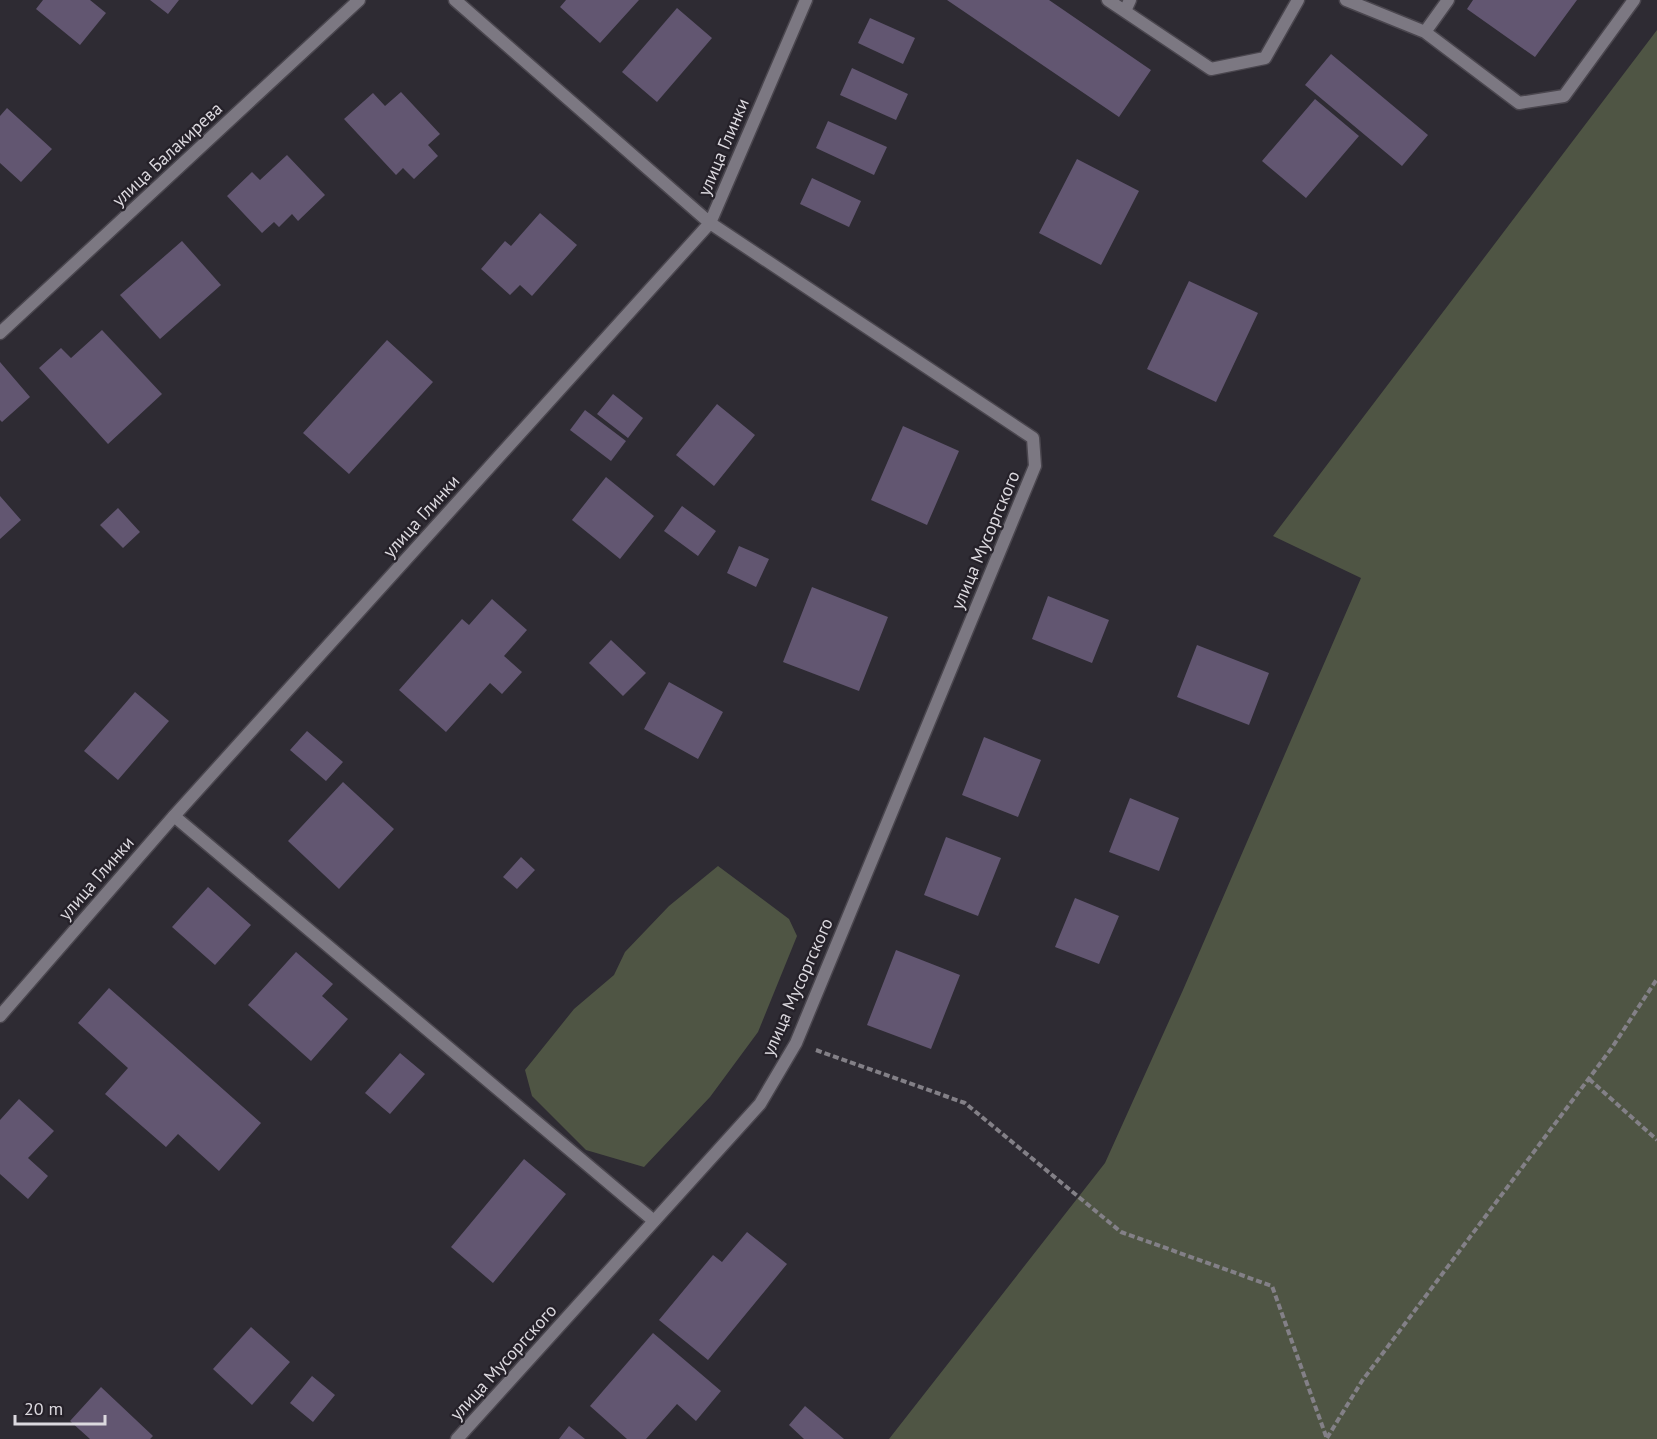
<svg xmlns="http://www.w3.org/2000/svg" width="1657" height="1439" font-family="'PT Sans',sans-serif">
<rect width="100%" height="100%" fill="#2e2b33"/>
<path fill="#4f5544" d="M 1657,30 L 1657,1439 L 889,1439 L 1105,1163 L 1183,990 L 1361,578 L 1273,536 Z
M 718,866 L 789,919 L 797,936 L 758,1032 L 710,1097 L 644,1167 L 586,1150 L 532,1096 L 525,1070 L 574,1009 L 614,975 L 625,952 L 669,906 Z"/>
<path fill="#625671" d="M 43,0 L 90,0 L 106,13 L 80,45 L 36,9 Z
M 150,0 L 179,0 L 168,14 Z
M 566,0 L 639,0 L 600,43 L 560,7 Z
M 947,0 L 1049,0 L 1151,70 L 1119,117 Z
M 1473,0 L 1577,0 L 1535,57 L 1467,9 Z
M 677,8 L 712,38 L 657,102 L 622,72 Z
M 870,18 L 915,38 L 903,64 L 858,43 Z
M 1331,54 L 1428,135 L 1402,166 L 1305,85 Z
M 852,68 L 908,94 L 896,120 L 840,95 Z
M 401,92 L 440,134 L 428,145 L 438,156 L 414,179 L 403,168 L 396,175 L 344,119 L 373,93 L 385,106 Z
M 1315,99 L 1359,136 L 1306,198 L 1262,161 Z
M 7,108 L 52,149 L 21,182 L 0,163 L 0,116 Z
M 828,121 L 887,147 L 874,175 L 816,148 Z
M 287,155 L 325,195 L 298,221 L 292,214 L 279,227 L 274,222 L 262,233 L 227,196 L 252,172 L 260,180 Z
M 1077,159 L 1139,191 L 1101,265 L 1039,233 Z
M 812,178 L 861,201 L 849,227 L 800,204 Z
M 540,213 L 577,245 L 532,296 L 520,285 L 510,295 L 481,269 L 505,241 L 511,246 Z
M 182,241 L 221,285 L 160,339 L 120,295 Z
M 1189,281 L 1258,313 L 1216,402 L 1147,369 Z
M 102,330 L 162,394 L 108,444 L 39,368 L 61,348 L 71,358 Z
M 387,340 L 433,382 L 349,474 L 303,433 Z
M 0,362 L 30,397 L 2,422 L 0,420 Z
M 613,394 L 643,418 L 628,438 L 597,414 Z
M 717,404 L 755,435 L 714,486 L 676,455 Z
M 585,410 L 626,441 L 611,461 L 570,430 Z
M 903,426 L 959,451 L 927,525 L 871,500 Z
M 606,477 L 654,516 L 620,559 L 572,520 Z
M 0,496 L 21,520 L 0,539 Z
M 682,506 L 716,531 L 698,556 L 664,531 Z
M 118,508 L 140,532 L 123,548 L 100,525 Z
M 739,546 L 769,559 L 756,587 L 727,573 Z
M 812,587 L 888,617 L 859,691 L 783,662 Z
M 1048,596 L 1109,620 L 1092,663 L 1032,639 Z
M 492,599 L 527,630 L 504,656 L 522,672 L 502,694 L 490,683 L 446,732 L 399,690 L 462,619 L 469,625 Z
M 611,640 L 646,673 L 623,696 L 589,663 Z
M 1197,645 L 1269,673 L 1249,725 L 1177,697 Z
M 669,682 L 723,712 L 698,759 L 644,729 Z
M 135,692 L 169,721 L 118,780 L 84,751 Z
M 307,731 L 343,762 L 326,781 L 290,750 Z
M 984,737 L 1041,760 L 1018,817 L 962,795 Z
M 343,782 L 394,829 L 339,889 L 288,841 Z
M 1130,798 L 1179,818 L 1159,871 L 1109,852 Z
M 946,837 L 1001,858 L 978,916 L 924,895 Z
M 521,857 L 535,870 L 517,889 L 503,877 Z
M 208,887 L 251,925 L 215,965 L 172,927 Z
M 1075,898 L 1119,916 L 1099,964 L 1055,947 Z
M 896,950 L 960,975 L 931,1049 L 867,1025 Z
M 296,952 L 333,984 L 322,996 L 348,1019 L 311,1061 L 248,1005 Z
M 109,988 L 261,1123 L 219,1171 L 178,1134 L 166,1147 L 105,1094 L 128,1068 L 78,1023 Z
M 400,1053 L 425,1074 L 390,1114 L 365,1093 Z
M 19,1099 L 54,1131 L 28,1158 L 48,1176 L 28,1199 L 0,1174 L 0,1120 Z
M 524,1159 L 566,1194 L 493,1283 L 451,1247 Z
M 747,1232 L 787,1264 L 708,1360 L 659,1320 L 713,1255 L 722,1262 Z
M 251,1327 L 290,1362 L 252,1405 L 213,1369 Z
M 653,1333 L 721,1391 L 696,1421 L 677,1404 L 646,1439 L 627,1439 L 590,1406 Z
M 312,1376 L 335,1395 L 313,1422 L 290,1403 Z
M 101,1387 L 153,1436 L 150,1439 L 90,1439 L 70,1421 Z
M 805,1406 L 844,1439 L 804,1439 L 789,1425 Z
M 569,1426 L 585,1439 L 559,1439 Z"/>
<g fill="none" stroke-linecap="round" stroke-linejoin="round">
<g stroke="#4a464e" stroke-width="15">
<path id="lane" d="M 1108,0 L 1211,69 L 1265,58 L 1298,0
M 1346,0 L 1425,32 L 1448,0
M 1125,11 L 1130,0
M 1425,32 L 1519,103 L 1564,96 L 1634,0
M 174,816 L 654,1221"/>
</g>
<g stroke="#4a464e" stroke-width="15">
<path id="street" d="M 455,0 L 710,223 L 1033,438 L 1035,466 L 796,1043 L 760,1104 L 457,1439
M 0,333 L 359,0
M 0,1016 L 174,816 L 710,223 L 806,0"/>
</g>
<path stroke="#838087" stroke-width="4" stroke-dasharray="6 3" stroke-linecap="butt" d="M 816,1050 L 965,1103 L 1121,1232 L 1272,1286 L 1327,1439
M 1589,1079 L 1657,1140
M 1327,1438 L 1362,1381 L 1611,1049 L 1657,979"/>
<use href="#lane" stroke="#7c7882" stroke-width="12"/>
<use href="#street" stroke="#7c7882" stroke-width="12"/>
</g>
<g text-anchor="middle" dominant-baseline="central" stroke-width="4.5" stroke-linejoin="round" paint-order="stroke">
<g font-size="18" fill="#dcd9df" stroke="#252129">
<text transform="translate(723 147) rotate(-67)">улица Глинки</text>
<text transform="translate(167 154) rotate(-43)">улица Балакирева</text>
<text transform="translate(421 516) rotate(-48)">улица Глинки</text>
<text transform="translate(985 540) rotate(-67)">улица Мусоргского</text>
<text transform="translate(96 878) rotate(-49)">улица Глинки</text>
<text transform="translate(797 987) rotate(-66)">улица Мусоргского</text>
<text transform="translate(503 1362) rotate(-48)">улица Мусоргского</text>
</g>
</g>
<path d="M15 1415v9h90v-9" fill="none" stroke="#dcd9df" stroke-width="3"/>
<text x="24" y="1415" font-size="18" fill="#dcd9df" stroke="#252129" stroke-width="4.5" paint-order="stroke">20 m</text>
</svg>
